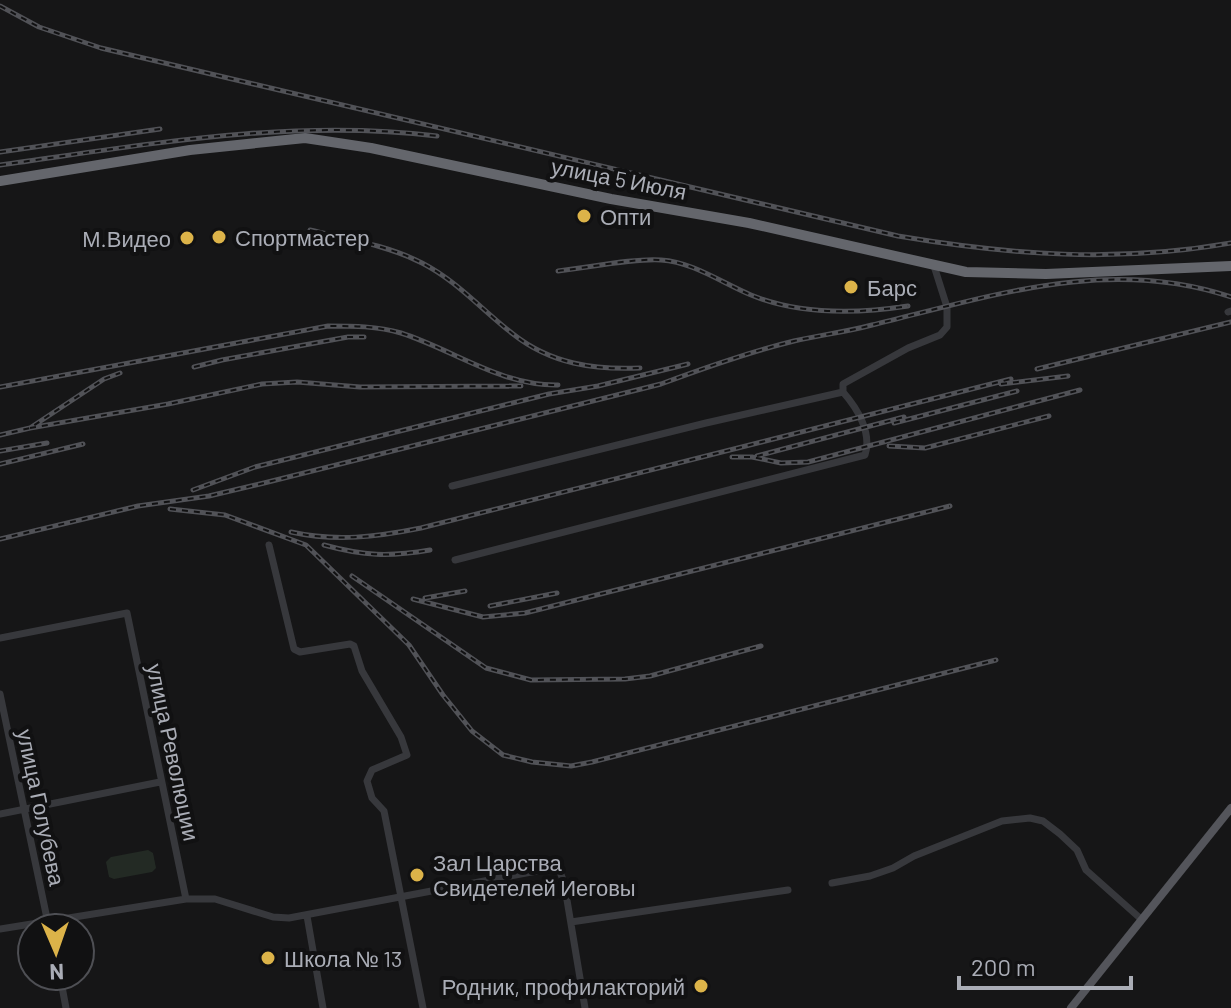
<svg xmlns="http://www.w3.org/2000/svg" width="1231" height="1008" font-family="Barlow,sans-serif">
<rect width="100%" height="100%" fill="#161617"/>
<path fill="#232a24" d="M 148,850 L 153,853 L 156,868 L 152,872 L 114,879 L 109,877 L 106,862 L 111,857 Z"/>
<g fill="none" stroke-linecap="round" stroke-linejoin="round">
<path stroke="#37383c" stroke-width="7" d="M 1228,312 L 1231,311
M 452,486 L 706,423 L 843,392 L 843,384 L 908,348 L 940,335 L 947,327 L 947,307 L 934,266
M 269,545 L 294,649 L 300,652 L 350,644 L 354,646 L 362,671 L 401,737 L 407,755 L 372,770 L 367,781 L 372,798 L 384,811 L 423,1008
M 455,560 L 865,455 C 872,433 858,409 843,392
M 0,638 L 127,613 L 186,899
M 0,694 L 49,928
M 0,814 L 160,782
M 832,883 L 870,876 L 893,868 L 914,856 L 1002,821 L 1030,818 L 1043,821 L 1060,834 L 1077,850 L 1086,870 L 1141,919
M 307,916 L 323,1008
M 571,922 L 788,890
M 0,929 L 186,899 L 215,899 L 273,917 L 289,918 L 558,867 L 564,882 L 585,1008
M 60,976 L 66,1008"/>
<path stroke="#54555b" stroke-width="8" d="M 1071,1008 L 1231,808"/>
<path stroke="#64666c" stroke-width="10" d="M 0,181 L 190,150 L 305,138 L 371,148 L 611,199 L 749,223 L 966,272 L 1046,274 L 1231,266"/>
<g stroke="#515257" stroke-width="5">
<path id="rail" d="M 0,6 L 39,27 L 101,48 L 898,236 C 1011,255 1117,263 1231,243
M 0,152 L 160,129
M 0,165 C 145,145 290,118 437,136
M 310,230 C 347,239 387,245 422,263 C 457,281 482,310 513,334 C 551,364 594,370 640,368
M 558,271 C 587,268 633,258 661,260 C 693,262 722,283 751,295 C 800,315 856,314 908,306
M 194,367 L 222,360 L 348,337 L 364,337
M 1037,369 L 1231,322
M 1001,384 L 1068,376
M 0,387 L 328,326 C 353,326 377,326 401,333 C 454,350 501,386 558,385
M 894,423 L 1017,391
M 30,428 L 168,404 L 262,384 L 297,382 L 360,387 L 521,386
M 0,435 L 30,428 L 104,379 L 120,373
M 889,446 L 925,448 L 1049,416
M 0,451 L 47,443
M 757,456 L 904,417
M 732,457 L 752,457 L 781,463 L 808,462 L 1080,390
M 0,464 L 83,444
M 193,490 L 255,467 L 549,394 L 598,386 L 688,364
M 170,509 L 225,515 L 306,545 L 409,645 L 443,695 L 472,731 L 503,755 L 532,762 L 571,766 L 592,762 L 996,660
M 291,532 C 336,542 376,537 421,528 L 1011,379
M 0,539 L 138,506 L 209,496 L 264,483 L 661,384 C 704,368 749,352 794,341 C 820,335 846,332 872,325 C 992,296 1108,256 1231,297
M 324,545 C 364,556 389,557 430,550
M 352,576 L 486,668 L 531,680 L 625,679 L 650,676 L 761,646
M 425,598 L 465,591
M 413,599 L 483,617 L 525,613 L 950,506
M 490,606 L 557,593"/>
</g>
<use href="#rail" stroke="#111112" stroke-width="2" stroke-dasharray="6" stroke-linecap="butt"/>
</g>
<g fill="#dcb349" stroke="#111112" stroke-width="3">
<circle cx="584" cy="216" r="8"/>
<circle cx="219" cy="237" r="8"/>
<circle cx="187" cy="238" r="8"/>
<circle cx="851" cy="287" r="8"/>
<circle cx="417" cy="875" r="8"/>
<circle cx="268" cy="958" r="8"/>
<circle cx="701" cy="986" r="8"/>
</g>
<g text-anchor="middle" dominant-baseline="central" stroke-width="8" stroke-linejoin="round" paint-order="stroke">
<g font-size="22" fill="#aaadb6" stroke="#111112">
<text transform="translate(619 178) rotate(11)">улица 5 Июля</text>
<text transform="translate(174 752) rotate(78)">улица Революции</text>
<text transform="translate(42 807) rotate(78)">улица Голубева</text>
</g>
<g font-size="22" fill="#aaadb6" stroke="#111112" text-anchor="start">
<text x="600" y="216">Опти</text>
<text x="235" y="237">Спортмастер</text>
<text x="171" y="238" text-anchor="end">М.Видео</text>
<text x="867" y="287">Барс</text>
<text x="433" y="862">Зал Царства<tspan x="433" dy="25">Свидетелей Иеговы</tspan></text>
<text x="284" y="958">Школа № 13</text>
<text x="685" y="986" text-anchor="end">Родник, профилакторий</text>
</g>
</g>
<g transform="translate(56 952) rotate(178)"><circle r="38" fill="#111112" stroke="#4e4f54" stroke-width="2"/>
<path d="M0-6L14 30L0 20L-14 30Z" fill="#dcb349"/>
<text y="-12" font-size="22" font-weight="bold" text-anchor="middle" fill="#aaadb6">N</text>
</g>
<path d="M959 976v12h172v-12" fill="none" stroke="#aaadb6" stroke-width="4"/>
<text x="971" y="976" font-size="24" fill="#aaadb6" stroke="#111112" stroke-width="6" paint-order="stroke">200 m</text>
</svg>
